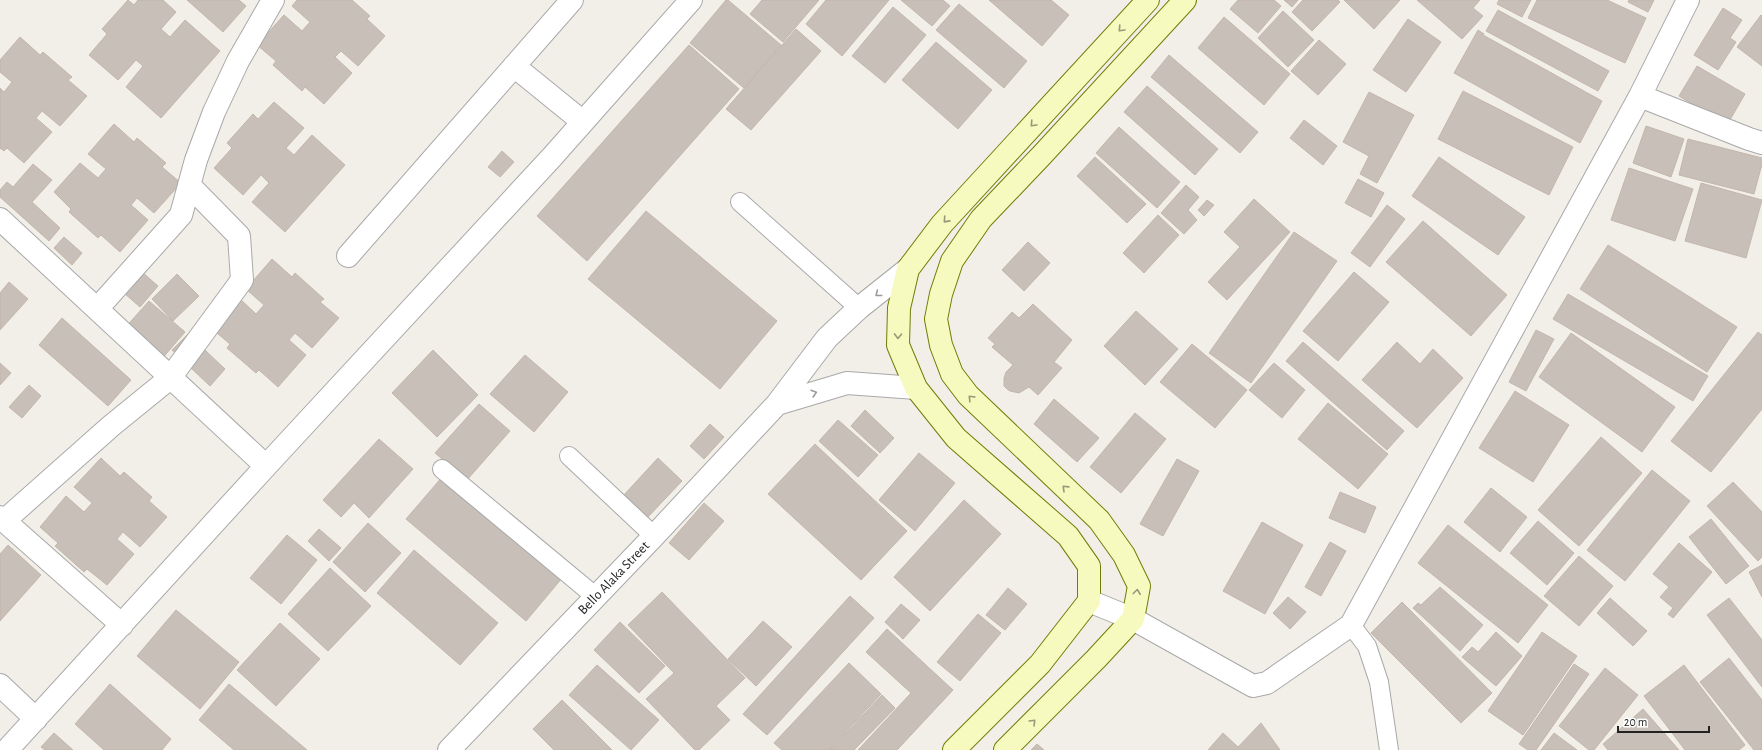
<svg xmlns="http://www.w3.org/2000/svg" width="1762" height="750" font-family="'Alegreya Sans',sans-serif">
<rect width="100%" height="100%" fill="#f2efe9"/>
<path fill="#c7bfb8" stroke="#c4b6ab" d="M 128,0 L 134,5 L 138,0 L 163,0 L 176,12 L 161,29 L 170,37 L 185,20 L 220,51 L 161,118 L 126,87 L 143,66 L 136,60 L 118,80 L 89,55 L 107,34 L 102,29 Z
M 187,0 L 239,0 L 246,6 L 223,32 Z
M 297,0 L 352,0 L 370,16 L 367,19 L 385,36 L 358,66 L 341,51 L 335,57 L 352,73 L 324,104 L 305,87 L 302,91 L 273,65 L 276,61 L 257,45 L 284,15 L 302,31 L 310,22 L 292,6 Z
M 726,0 L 728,0 L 781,45 L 744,88 L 690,43 Z
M 762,0 L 819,0 L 783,42 L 750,14 Z
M 826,0 L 889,0 L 842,56 L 806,24 Z
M 901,0 L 943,0 L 950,6 L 932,26 Z
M 989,0 L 1051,0 L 1069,15 L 1042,46 Z
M 1238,0 L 1274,0 L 1281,6 L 1258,33 L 1230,9 Z
M 1284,0 L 1298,0 L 1292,7 Z
M 1303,0 L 1338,0 L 1340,2 L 1312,31 L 1292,12 Z
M 1344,0 L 1400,0 L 1374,29 Z
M 1417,0 L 1480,0 L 1473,8 L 1483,16 L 1462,39 Z
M 1499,0 L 1531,0 L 1522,17 L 1497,4 Z
M 1537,0 L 1607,0 L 1646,18 L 1625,63 L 1528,18 Z
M 1629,0 L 1654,0 L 1648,12 L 1628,2 Z
M 959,4 L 1027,61 L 1004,88 L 936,30 Z
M 893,7 L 926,35 L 885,83 L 852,56 Z
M 1723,8 L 1742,20 L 1730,38 L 1736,42 L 1718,70 L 1694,55 Z
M 1498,10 L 1609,71 L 1598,91 L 1486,31 Z
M 1283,11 L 1314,40 L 1288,67 L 1258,38 Z
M 1761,15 L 1762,16 L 1762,66 L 1737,47 Z
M 1224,17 L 1290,74 L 1264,105 L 1198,48 Z
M 1408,19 L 1441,42 L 1406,92 L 1373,70 Z
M 796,29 L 821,51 L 751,130 L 726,109 Z
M 1478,30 L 1484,34 L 1483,35 L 1602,101 L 1580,143 L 1454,73 Z
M 20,37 L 40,55 L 43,52 L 72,77 L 68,80 L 87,96 L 60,126 L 42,111 L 36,118 L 52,132 L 24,163 L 7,148 L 4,151 L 0,148 L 0,88 L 4,92 L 12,82 L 0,72 L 0,60 Z
M 1319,40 L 1346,64 L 1318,95 L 1291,71 Z
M 936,42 L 992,90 L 958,129 L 902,80 Z
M 689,45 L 739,89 L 587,261 L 537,216 Z
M 1169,55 L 1258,132 L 1240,153 L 1151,77 Z
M 1697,66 L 1745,94 L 1727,125 L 1679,96 Z
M 1147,86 L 1218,149 L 1195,175 L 1124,112 Z
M 1463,91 L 1573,147 L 1549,195 L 1438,139 Z
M 1369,92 L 1414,115 L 1377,183 L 1360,174 L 1369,156 L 1343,142 Z
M 274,102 L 304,128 L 286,148 L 294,155 L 312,135 L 345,165 L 285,232 L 252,202 L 269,183 L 261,175 L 243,195 L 214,168 L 232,148 L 227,143 L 253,114 L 258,119 Z
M 1304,120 L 1337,146 L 1323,165 L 1290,138 Z
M 114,124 L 134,142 L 137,138 L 166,163 L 162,167 L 181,183 L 154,213 L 137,198 L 131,205 L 148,220 L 120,252 L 101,235 L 98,238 L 69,212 L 71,209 L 54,192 L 80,163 L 98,178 L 106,169 L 88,154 Z
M 1646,126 L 1684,139 L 1671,177 L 1633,163 Z
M 1119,127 L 1180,182 L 1157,208 L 1096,153 Z
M 1688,139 L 1762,158 L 1762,164 L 1754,194 L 1679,175 Z
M 502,151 L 514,162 L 500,177 L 488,167 Z
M 1095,157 L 1146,204 L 1127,223 L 1077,176 Z
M 1439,157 L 1525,217 L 1498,255 L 1412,196 Z
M 33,164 L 52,180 L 32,202 L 60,228 L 49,241 L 0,197 L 0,190 L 7,182 L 13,187 Z
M 1629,168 L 1693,189 L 1675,241 L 1611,220 Z
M 1358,179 L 1384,193 L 1371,217 L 1345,203 Z
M 1701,183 L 1762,200 L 1746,258 L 1685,241 Z
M 1186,185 L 1199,197 L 1188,210 L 1197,220 L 1184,234 L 1161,213 Z
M 1254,199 L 1290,232 L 1227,300 L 1208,282 L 1240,247 L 1224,232 Z
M 1207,200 L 1214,205 L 1204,216 L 1198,210 Z
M 1387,205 L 1405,219 L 1370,267 L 1351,253 Z
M 646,211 L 777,321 L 720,389 L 588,279 Z
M 1158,215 L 1179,235 L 1144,273 L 1123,253 Z
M 1423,221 L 1507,295 L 1471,336 L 1386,262 Z
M 1294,232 L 1337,261 L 1251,383 L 1209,353 Z
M 64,237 L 82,253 L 72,265 L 54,248 Z
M 1028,242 L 1050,263 L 1024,291 L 1002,270 Z
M 1608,245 L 1737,327 L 1707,372 L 1580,289 Z
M 272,259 L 292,277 L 295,273 L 324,299 L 320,302 L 339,318 L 312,348 L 295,333 L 289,340 L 306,355 L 278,387 L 259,370 L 256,373 L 227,348 L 230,344 L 211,328 L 238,297 L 256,314 L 264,305 L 246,289 Z
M 134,265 L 158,286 L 140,307 L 116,286 Z
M 1354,272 L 1389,302 L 1338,361 L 1303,331 Z
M 177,274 L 199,296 L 173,321 L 152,299 Z
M 9,282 L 28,299 L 0,330 L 0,293 Z
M 1568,294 L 1708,376 L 1693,401 L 1553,319 Z
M 149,301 L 185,332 L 160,361 L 124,329 Z
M 1033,304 L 1072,340 L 1054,362 L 1062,368 L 1038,395 L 1029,387 L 1019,393 L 1010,391 L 1007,389 L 1004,386 L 1004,378 L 1006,372 L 1013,365 L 992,347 L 995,344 L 988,338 L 1012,312 L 1019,318 Z
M 1136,311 L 1178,349 L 1145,385 L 1104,346 Z
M 62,318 L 131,380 L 108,406 L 39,345 Z
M 1536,330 L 1554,339 L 1526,391 L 1509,382 Z
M 1758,332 L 1762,335 L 1762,409 L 1711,472 L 1671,441 Z
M 1571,333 L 1675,407 L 1642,452 L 1539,377 Z
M 188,334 L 225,369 L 210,386 L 172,350 Z
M 1303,342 L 1404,431 L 1387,450 L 1286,361 Z
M 1397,342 L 1420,364 L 1433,349 L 1463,378 L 1417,428 L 1362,380 Z
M 1192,344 L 1247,390 L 1215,428 L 1160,382 Z
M 433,350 L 478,395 L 437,437 L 392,393 Z
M 525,355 L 568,392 L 534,432 L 490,394 Z
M 0,363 L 11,373 L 0,385 Z
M 1274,363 L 1305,390 L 1282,418 L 1249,390 Z
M 29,385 L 41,396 L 22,418 L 9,407 Z
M 1515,391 L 1569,425 L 1533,482 L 1479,448 Z
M 1054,399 L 1099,438 L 1077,462 L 1034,424 Z
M 1328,403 L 1388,454 L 1358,489 L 1298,439 Z
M 479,404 L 510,431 L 467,480 L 435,453 Z
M 865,410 L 894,438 L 880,453 L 851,426 Z
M 1135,413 L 1166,439 L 1121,493 L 1090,467 Z
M 838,420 L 878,455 L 858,477 L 819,441 Z
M 710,424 L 724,437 L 704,459 L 690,446 Z
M 1601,437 L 1642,473 L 1579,546 L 1538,510 Z
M 379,439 L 413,469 L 369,518 L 354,503 L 341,517 L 323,500 Z
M 815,444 L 907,531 L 861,580 L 768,494 Z
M 919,453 L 955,483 L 915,531 L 879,500 Z
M 101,458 L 120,476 L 124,472 L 152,497 L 149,501 L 167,517 L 140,547 L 123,532 L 117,539 L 134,554 L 107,585 L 87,569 L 84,572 L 55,546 L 58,543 L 40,527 L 66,496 L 84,512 L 92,503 L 74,487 Z
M 658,458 L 682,481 L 647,518 L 623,496 Z
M 1177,459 L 1199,471 L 1163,536 L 1140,524 Z
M 1652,470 L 1690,501 L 1625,581 L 1587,550 Z
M 443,476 L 563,577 L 526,621 L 406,519 Z
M 1733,482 L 1762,512 L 1762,557 L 1758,561 L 1707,506 Z
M 1491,488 L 1527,517 L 1500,552 L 1464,522 Z
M 1340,492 L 1376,507 L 1365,533 L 1329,518 Z
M 964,500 L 1001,534 L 930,611 L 894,577 Z
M 704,503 L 724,521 L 689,560 L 669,543 Z
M 1711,519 L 1749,566 L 1726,584 L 1689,537 Z
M 1538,521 L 1574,553 L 1547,585 L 1510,553 Z
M 1262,522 L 1303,545 L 1265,614 L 1223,591 Z
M 368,523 L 401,553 L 365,592 L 333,562 Z
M 1448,525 L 1548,605 L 1518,643 L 1418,563 Z
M 319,529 L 341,548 L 329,561 L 308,541 Z
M 287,535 L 317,560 L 281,604 L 250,578 Z
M 1330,542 L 1346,551 L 1321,596 L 1305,587 Z
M 1679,543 L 1712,572 L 1673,618 L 1668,614 L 1673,608 L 1660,597 L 1669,587 L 1653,574 Z
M 8,545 L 41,575 L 0,621 L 0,554 Z
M 414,550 L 498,623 L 460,665 L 377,593 Z
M 1579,556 L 1613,586 L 1579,626 L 1544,596 Z
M 1762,565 L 1762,597 L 1749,572 Z
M 330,568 L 371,606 L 328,651 L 288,614 Z
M 1440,587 L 1483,625 L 1460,651 L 1413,608 L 1418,603 L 1421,605 Z
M 1008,588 L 1027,604 L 1005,630 L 986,615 Z
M 662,592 L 745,678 L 716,706 L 730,720 L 699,750 L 695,750 L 646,699 L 674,673 L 628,625 Z
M 850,596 L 874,618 L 767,735 L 743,714 Z
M 1288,597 L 1306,612 L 1290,629 L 1273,613 Z
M 1610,598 L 1647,631 L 1633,646 L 1597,613 Z
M 1729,598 L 1762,640 L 1762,687 L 1707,615 Z
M 1402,602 L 1492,693 L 1461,723 L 1371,633 Z
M 901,604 L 920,620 L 903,639 L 885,622 Z
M 176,610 L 239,662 L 200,709 L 137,656 Z
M 978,614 L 1001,633 L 960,681 L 937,662 Z
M 763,621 L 792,647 L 756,686 L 728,659 Z
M 620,622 L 665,666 L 639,693 L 594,650 Z
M 280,623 L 320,659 L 276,706 L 237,670 Z
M 887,629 L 953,690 L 897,750 L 858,750 L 911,693 L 866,652 Z
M 1496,632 L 1522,656 L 1496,686 L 1462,657 L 1472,647 L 1478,652 Z
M 1542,632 L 1577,656 L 1523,735 L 1488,711 Z
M 1729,658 L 1762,700 L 1762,750 L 1754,750 L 1700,682 Z
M 849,663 L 881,694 L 829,750 L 782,750 L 774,743 Z
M 1574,664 L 1589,674 L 1536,750 L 1528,750 L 1519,744 Z
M 597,665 L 659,720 L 631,750 L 569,695 Z
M 1684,665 L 1745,745 L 1739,750 L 1685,750 L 1644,696 Z
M 1605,668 L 1638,695 L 1594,750 L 1589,750 L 1559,726 Z
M 110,684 L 171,739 L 162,750 L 104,750 L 75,724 Z
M 229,684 L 307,750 L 234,750 L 199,720 Z
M 882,695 L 895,708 L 854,750 L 830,750 Z
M 562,700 L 612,750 L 554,750 L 533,729 Z
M 1643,709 L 1679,750 L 1608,750 L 1603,744 Z
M 1261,723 L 1280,750 L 1208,750 L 1223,733 L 1238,747 Z
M 54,733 L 73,750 L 45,750 L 41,747 Z
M 1554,733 L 1577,750 L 1541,750 Z
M 1037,744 L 1044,750 L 1031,750 Z"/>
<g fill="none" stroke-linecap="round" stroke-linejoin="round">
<g stroke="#a9a9a9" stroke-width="20">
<path id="lane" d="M 740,202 L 859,308
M 569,456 L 654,536
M 442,469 L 596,597
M 1351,625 L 1367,646 L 1379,682 L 1389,750"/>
</g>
<g stroke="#a9a9a9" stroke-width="24">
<path id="street" d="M 514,66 L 583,122
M 1640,96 L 1749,139 L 1762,143
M 0,219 L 266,466
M 348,256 L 572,0
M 97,309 L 181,215 L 196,160 L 214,112 L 238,61 L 273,0
M 777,404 L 847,383 L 916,388
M 0,517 L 122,625
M 4,521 L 111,426 L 170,378 L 242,280 L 239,236 L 189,185
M 1089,601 L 1133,619 L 1253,686 L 1267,683 L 1351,625 L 1640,96 L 1688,0
M 0,685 L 36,719
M 7,750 L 266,466 L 552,157 L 691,0
M 449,750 L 654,536 L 777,404 L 827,338 L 859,308 L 908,269"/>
</g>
<g stroke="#707d05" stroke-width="24">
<path id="secondary" d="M 954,750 L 1040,664 L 1089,601 L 1089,566 L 1068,536 L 956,438 L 916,388 L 898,345 L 899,308 L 908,269 L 942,224 L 1148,0
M 1005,750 L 1096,659 L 1133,619 L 1139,586 L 1124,555 L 1099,520 L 968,395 L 952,374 L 941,345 L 936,319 L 941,294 L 952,261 L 981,219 L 1042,155 L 1185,0"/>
</g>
<use href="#lane" stroke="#fff" stroke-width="18"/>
<use href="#street" stroke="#fff" stroke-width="22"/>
<use href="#secondary" stroke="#f7fabf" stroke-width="22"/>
</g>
<defs><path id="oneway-chevron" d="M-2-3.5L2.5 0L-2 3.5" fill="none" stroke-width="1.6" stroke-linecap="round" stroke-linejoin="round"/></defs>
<g stroke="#979978">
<use href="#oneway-chevron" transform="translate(1121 29) rotate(133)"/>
<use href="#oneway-chevron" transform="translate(1033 124) rotate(133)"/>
<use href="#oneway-chevron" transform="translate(946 220) rotate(132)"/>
<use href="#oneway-chevron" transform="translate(898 336) rotate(91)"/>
<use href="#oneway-chevron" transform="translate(971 398) rotate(-134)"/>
<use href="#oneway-chevron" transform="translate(1065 488) rotate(-136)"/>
<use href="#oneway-chevron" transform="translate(1137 592) rotate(-83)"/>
<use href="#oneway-chevron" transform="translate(1033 722) rotate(-45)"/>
</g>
<g stroke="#9c9c9c">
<use href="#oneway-chevron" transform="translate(878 294) rotate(142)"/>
<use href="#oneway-chevron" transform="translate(814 393) rotate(-17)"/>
</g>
<g text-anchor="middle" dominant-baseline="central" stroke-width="3" stroke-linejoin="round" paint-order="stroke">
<g font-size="14" fill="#222" stroke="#fff">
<text transform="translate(614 578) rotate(-46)">Bello Alaka Street</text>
</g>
</g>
<path d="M1618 726v6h91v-6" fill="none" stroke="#222222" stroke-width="2"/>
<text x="1624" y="726" font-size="12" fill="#222222" stroke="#ffffff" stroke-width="3" paint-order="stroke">20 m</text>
</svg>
